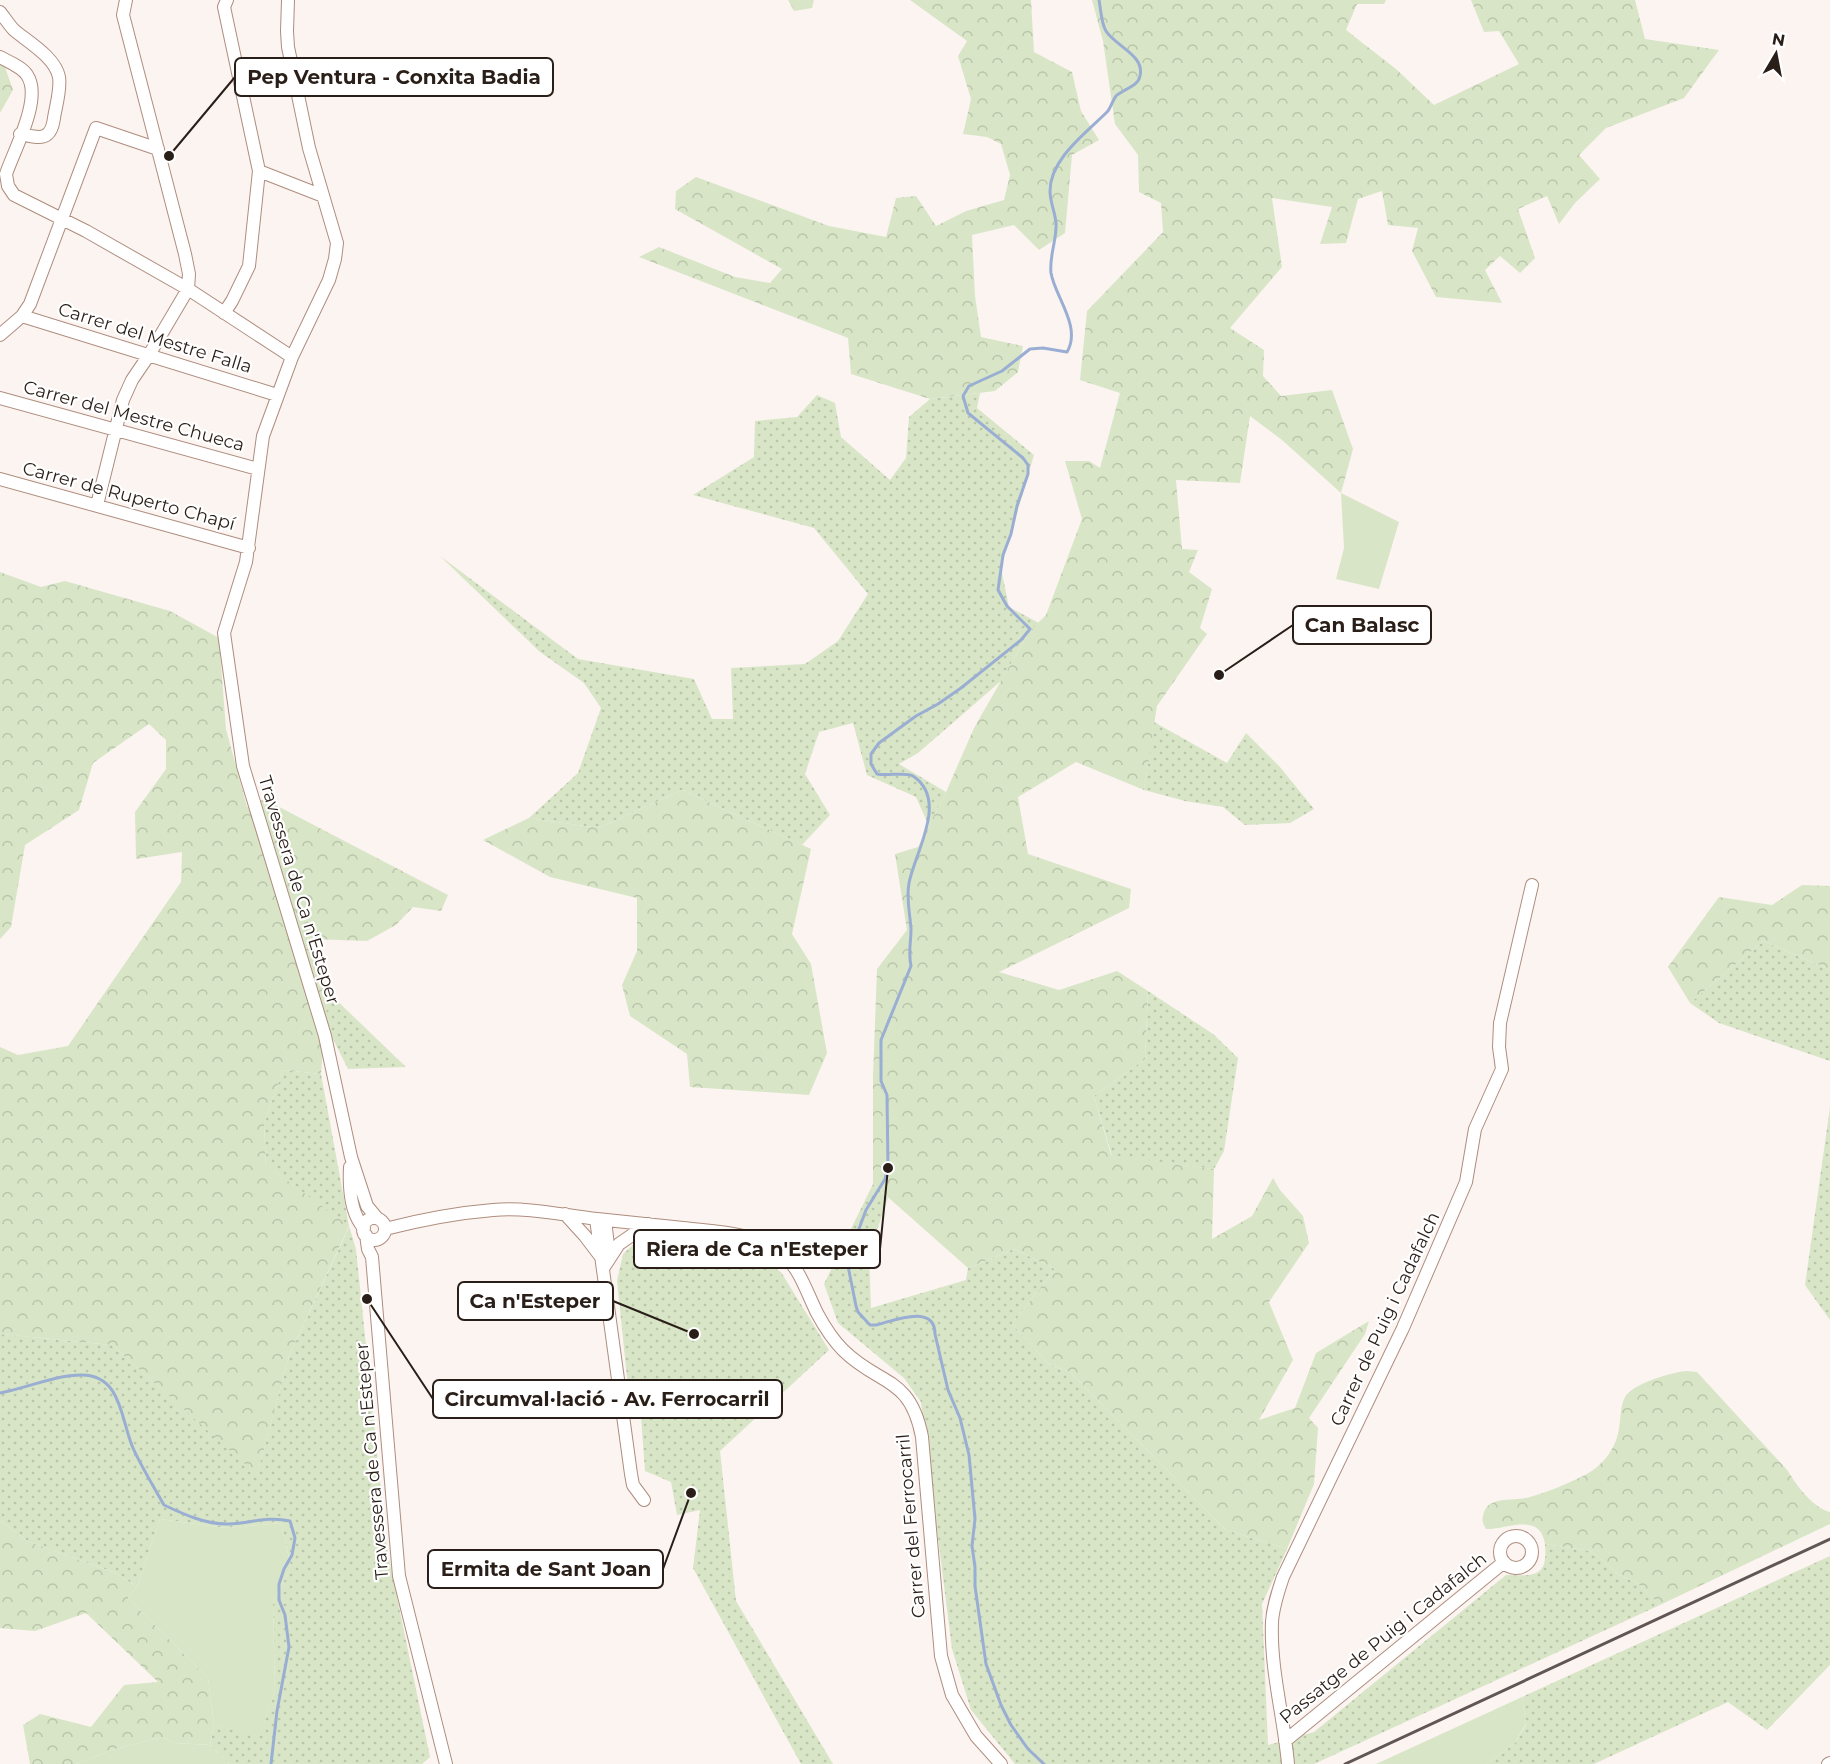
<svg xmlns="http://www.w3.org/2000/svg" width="1830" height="1764" font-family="Montserrat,sans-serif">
<defs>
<pattern id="grass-dots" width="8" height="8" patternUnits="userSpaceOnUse" patternTransform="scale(1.5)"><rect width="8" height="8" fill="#d8e6c7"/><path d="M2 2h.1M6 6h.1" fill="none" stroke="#bac5aa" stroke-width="1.8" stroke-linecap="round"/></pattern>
<pattern id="forest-crowns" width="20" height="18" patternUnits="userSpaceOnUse" patternTransform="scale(1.5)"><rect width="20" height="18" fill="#d8e6c7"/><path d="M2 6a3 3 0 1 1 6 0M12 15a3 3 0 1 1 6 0" fill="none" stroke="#bac5aa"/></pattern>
</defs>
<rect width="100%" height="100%" fill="#fcf4f1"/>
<path fill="url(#grass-dots)" d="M 980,393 L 977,408 L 1034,455 L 1001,568 L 1009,607 L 1039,623 L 1029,632 L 1001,681 L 918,753 L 899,764 L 946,792 L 929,826 L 916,797 L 867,775 L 853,723 L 819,732 L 805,774 L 830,815 L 802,845 L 682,790 L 599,828 L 529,818 L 578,773 L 601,708 L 584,683 L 540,652 L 440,556 L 578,659 L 694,679 L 712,719 L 733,719 L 731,668 L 805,664 L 838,641 L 868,594 L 814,528 L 693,495 L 754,457 L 755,421 L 797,417 L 817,395 L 835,403 L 841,437 L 890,480 L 906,458 L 909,417 L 930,399 Z
M 1154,722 L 1227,763 L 1246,733 L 1280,767 L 1314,809 L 1290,823 L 1245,825 L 1223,807 L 1185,801 L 1144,790 Z
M 1763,941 L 1830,970 L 1830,1061 L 1719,1023 L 1690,1003 Z
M 1148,991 L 1213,1034 L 1238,1058 L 1224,1151 L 1214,1169 L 1112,1156 L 1094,1096 L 1145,1059 Z
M 328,992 L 406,1067 L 348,1069 L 325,1023 Z
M 283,1070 L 321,1074 L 349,1226 L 356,1249 L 387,1549 L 430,1757 L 422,1764 L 229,1764 L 210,1745 L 214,1725 L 259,1736 L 275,1691 L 273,1603 L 291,1567 L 281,1523 L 226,1528 L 160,1519 L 137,1587 L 116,1573 L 29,1542 L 0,1521 L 0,1334 L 112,1345 L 257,1474 L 289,1356 L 349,1227 L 266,1165 L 264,1123 Z
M 1830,1107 L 1830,1320 L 1805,1285 Z
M 873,1184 L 888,1198 L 869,1254 L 871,1308 L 966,1280 L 968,1268 L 1014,1249 L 1055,1269 L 1012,1324 L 1049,1364 L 1070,1372 L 1226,1530 L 1287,1549 L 1262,1604 L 1268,1745 L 1314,1732 L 1506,1575 C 1535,1576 1548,1577 1545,1544 L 1591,1551 L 1618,1574 L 1637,1583 L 1660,1605 L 1314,1764 L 1015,1764 L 971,1710 L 952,1649 L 921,1402 L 904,1378 L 838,1323 L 824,1284 Z
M 640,1239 L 740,1246 L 781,1272 L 829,1350 L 720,1451 L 736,1601 L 833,1764 L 801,1764 L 693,1568 L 700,1510 L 677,1515 L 671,1482 L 645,1471 L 639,1390 L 628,1387 L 617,1281 L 623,1254 Z
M 1830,1556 L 1830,1665 L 1767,1730 L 1728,1702 L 1594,1764 L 1486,1764 L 1515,1743 L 1526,1725 L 1522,1697 Z"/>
<path fill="url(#forest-crowns)" d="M 788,0 L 814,0 L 812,8 L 794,11 Z
M 910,0 L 1031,0 L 1034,52 L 1072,72 L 1081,111 L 1099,140 L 1072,155 L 1065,233 L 1039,250 L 1014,225 L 972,235 L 975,296 L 981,337 L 1023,346 L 1018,372 L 995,391 L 930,399 L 851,374 L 848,338 L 639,257 L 659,247 L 735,277 L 770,283 L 782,269 L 675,209 L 676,191 L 696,177 L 829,226 L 886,237 L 896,198 L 916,196 L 936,226 L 966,211 L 1004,200 L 1010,175 L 1001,144 L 987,137 L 963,134 L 971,99 L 958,56 L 967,41 Z
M 1092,0 L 1386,0 L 1384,4 L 1357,4 L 1346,30 L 1396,69 L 1434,105 L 1519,64 L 1499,31 L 1484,32 L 1471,0 L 1635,0 L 1645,39 L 1719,50 L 1684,98 L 1606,128 L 1579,155 L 1600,179 L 1575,203 L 1559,224 L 1547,196 L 1518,209 L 1535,258 L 1520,273 L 1500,256 L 1485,270 L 1502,303 L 1436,297 L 1412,251 L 1418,228 L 1388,225 L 1382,191 L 1358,199 L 1346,243 L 1320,244 L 1332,207 L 1272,198 L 1282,267 L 1230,328 L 1264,350 L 1263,376 L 1281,396 L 1332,390 L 1353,449 L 1341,493 L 1282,440 L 1250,416 L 1240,483 L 1176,480 L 1182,549 L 1198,550 L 1189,572 L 1212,589 L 1200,628 L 1207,634 L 1157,706 L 1144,790 L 1076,762 L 1018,797 L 1028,854 L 1131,889 L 1129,908 L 999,972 L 1059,990 L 1117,971 L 1148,991 L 1145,1059 L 1094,1096 L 1111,1155 L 1214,1169 L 1212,1239 L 1252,1216 L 1273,1178 L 1280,1190 L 1303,1216 L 1309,1243 L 1269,1302 L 1293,1360 L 1259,1420 L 1295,1408 L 1316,1353 L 1369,1321 L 1365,1334 L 1309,1418 L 1318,1428 L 1314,1484 L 1287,1549 L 1226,1530 L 1070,1372 L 1049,1364 L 1012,1324 L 1055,1269 L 1014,1249 L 968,1268 L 873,1184 L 873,1077 L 877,969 L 907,930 L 895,854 L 918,847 L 946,792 L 974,728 L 1029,632 L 1046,615 L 1082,519 L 1065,461 L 1089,461 L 1100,468 L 1120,393 L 1080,380 L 1087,311 L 1163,232 L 1161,203 L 1139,192 L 1138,155 L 1115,124 L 1103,41 Z
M 0,53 L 13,90 L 0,113 Z
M 0,572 L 41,587 L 65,581 L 170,611 L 219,638 L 226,729 L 247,807 L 264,799 L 448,895 L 441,911 L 413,907 L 396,925 L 367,941 L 311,939 L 328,992 L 321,1074 L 283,1070 L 264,1123 L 266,1165 L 349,1226 L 289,1356 L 257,1475 L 112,1345 L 0,1334 L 0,1047 L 18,1055 L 68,1046 L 181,882 L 182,852 L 136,859 L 135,812 L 166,769 L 166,740 L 149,724 L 93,763 L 79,810 L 25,845 L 11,927 L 0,939 Z
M 682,790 L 811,849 L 792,934 L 811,964 L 827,1053 L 809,1095 L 690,1087 L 687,1054 L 630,1016 L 622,985 L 637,951 L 637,898 L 550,877 L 483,840 L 529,818 L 599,828 Z
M 1802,885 L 1830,886 L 1830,970 L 1763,941 L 1690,1003 L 1668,967 L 1719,897 L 1772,905 Z
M 1687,1371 L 1697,1372 L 1788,1471 C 1797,1486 1812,1507 1830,1512 L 1830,1524 L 1660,1605 L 1637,1583 L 1618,1574 L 1591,1551 L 1545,1544 C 1540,1511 1505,1530 1486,1529 C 1483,1524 1482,1521 1483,1516 C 1487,1494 1515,1502 1530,1497 C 1547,1492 1565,1485 1581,1477 C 1601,1468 1616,1450 1619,1428 C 1621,1418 1620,1406 1625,1397 C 1632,1384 1672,1372 1687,1371 Z
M 0,1521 L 29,1542 L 116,1573 L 137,1587 L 128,1598 L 208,1678 L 214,1725 L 210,1745 L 175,1743 L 162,1737 L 112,1750 L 76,1764 L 30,1764 L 23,1725 L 40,1714 L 91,1727 L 124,1685 L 158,1682 L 86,1613 L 35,1631 L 0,1628 Z"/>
<path fill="#d8e6c7" d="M 1341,493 L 1399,522 L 1379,589 L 1336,579 L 1344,548 Z
M 160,1519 L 226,1528 L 281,1523 L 291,1567 L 273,1603 L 275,1691 L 259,1737 L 214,1725 L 208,1678 L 128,1598 L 137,1587 Z
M 1522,1697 L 1526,1724 L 1515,1743 L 1486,1764 L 1376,1764 Z
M 162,1737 L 175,1743 L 210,1745 L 229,1764 L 76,1764 L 112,1750 Z"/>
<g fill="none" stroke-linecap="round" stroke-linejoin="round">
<path stroke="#9aaed3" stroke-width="3" d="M 0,1393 C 27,1388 54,1375 82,1375 C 122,1375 121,1421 133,1448 C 142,1468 154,1487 164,1505 C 183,1514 207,1525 229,1524 C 252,1523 267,1516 290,1521 L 295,1538 L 292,1555 L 284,1569 L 279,1584 L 279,1600 L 285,1615 L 289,1647 L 277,1711 L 271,1764
M 1044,1764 L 1028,1749 L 1011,1725 L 1001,1705 L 986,1664 L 975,1586 L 975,1567 L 972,1546 L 975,1519 L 969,1455 L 960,1418 L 948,1390 L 935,1334 C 935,1303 893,1321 876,1325 L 870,1325 L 858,1312 L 856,1306 L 847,1261 L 866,1210 L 885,1179 L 888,1168 L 887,1095 L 881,1081 L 881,1040 L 911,966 C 908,953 911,942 911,929 C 910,913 906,899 909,883 C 915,852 949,800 913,776 C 908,772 886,776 877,774 L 871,764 L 871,754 L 879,743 L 916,716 L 938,704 L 961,688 L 1021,640 L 1030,629 L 1007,606 L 998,590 L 1003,555 L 1011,534 L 1017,506 L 1028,474 L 1028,465 L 1023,458 L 968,413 L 963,396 L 969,386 L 1002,371 L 1030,349 L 1043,348 L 1067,352 C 1082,327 1055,297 1051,273 C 1049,256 1057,240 1056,223 C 1055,212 1050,202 1050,191 C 1050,159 1086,133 1107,112 C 1111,108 1112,101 1116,96 C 1123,89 1138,87 1140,76 C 1145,55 1115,46 1106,31 C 1101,23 1101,10 1099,0"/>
<g stroke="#ae8d7e" stroke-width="14">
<path id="street" d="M 288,0 L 287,31 L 288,47 L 309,148 L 337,243 L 335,259 L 329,280 L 292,357 L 263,436 L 246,562 L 224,633 L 243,766 L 325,1036 L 351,1157 L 367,1206 L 377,1218
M 0,12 C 5,18 9,25 14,30 C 28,42 55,57 59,77 C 61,90 56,105 54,118 C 51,142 39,138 20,134
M 0,57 C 9,62 22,67 27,75 C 43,98 14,150 6,174 L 8,186 L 14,195 L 86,231 L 188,289 L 292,357
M 259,171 L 323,196
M 224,313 L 232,301 L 249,266 L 259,171 L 224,7 L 227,0
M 22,316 L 277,395
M 0,335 L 22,316 L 30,304 L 96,128 L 158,149
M 0,398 L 258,469
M 0,479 L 249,548
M 97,505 L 123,400 L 132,380 L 149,355 L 188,289 L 189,274 L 185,254 L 123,15 L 126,0
M 350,1167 C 349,1186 350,1213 364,1228
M 565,1214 L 585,1236 L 601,1257
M363 1229a11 11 0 1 1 22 0a11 11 0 1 1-22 0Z
M 596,1219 L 631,1474 L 633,1485 L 644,1500
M 605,1220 L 609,1254
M 385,1229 C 420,1220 456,1213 493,1210 C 528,1207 562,1215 597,1219 C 625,1222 654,1225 683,1228 C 716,1232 755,1232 783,1254 C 800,1269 807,1293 817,1313 C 824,1326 832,1339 843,1350 C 879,1386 910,1375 922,1437 L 941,1656 L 952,1695 L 976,1736 L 1001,1764
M 366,1235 L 368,1249 L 372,1257 L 399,1576 L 446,1764
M 604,1267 L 619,1244 L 648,1224
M1500 1552a16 16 0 1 1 32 0a16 16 0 1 1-32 0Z
M 1285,1741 L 1504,1562
M 1288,1764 C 1284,1717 1270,1669 1272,1622 C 1273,1606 1278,1592 1283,1577 L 1403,1328 L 1466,1182 L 1475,1129 L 1502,1069 L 1499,1047 L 1500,1023 L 1532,885
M 1828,1764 L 1830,1763"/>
</g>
<use href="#street" stroke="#fff" stroke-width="12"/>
<path stroke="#615651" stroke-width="3" d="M 1345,1764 L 1830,1539"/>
</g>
<g text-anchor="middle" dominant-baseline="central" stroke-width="4.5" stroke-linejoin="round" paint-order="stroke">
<g font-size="18" fill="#2a1e18" stroke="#fff">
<text transform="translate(155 338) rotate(17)">Carrer del Mestre Falla</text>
<text transform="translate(134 416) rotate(15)">Carrer del Mestre Chueca</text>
<text transform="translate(129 496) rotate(15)">Carrer de Ruperto Chapí</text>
<text transform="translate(299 890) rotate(73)">Travessera de Ca n'Esteper</text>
<text transform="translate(1385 1319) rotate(-65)">Carrer de Puig i Cadafalch</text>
<text transform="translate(372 1461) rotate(-95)">Travessera de Ca n'Esteper</text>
<text transform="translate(911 1526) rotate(-95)">Carrer del Ferrocarril</text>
<text transform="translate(1383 1638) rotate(-39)">Passatge de Puig i Cadafalch</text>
</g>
</g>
<path fill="none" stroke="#2a1e18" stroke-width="2" d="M169 156L235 77M1219 675L1293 625M888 1168L880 1249M694 1334L613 1301M367 1299L433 1399M691 1493L663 1569"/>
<g fill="#2a1e18" stroke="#fff" stroke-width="2">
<circle cx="169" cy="156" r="6"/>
<circle cx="1219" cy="675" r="6"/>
<circle cx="888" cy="1168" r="6"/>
<circle cx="694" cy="1334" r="6"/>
<circle cx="367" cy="1299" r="6"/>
<circle cx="691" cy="1493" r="6"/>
</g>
<g fill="#fff" stroke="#2a1e18" stroke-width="2">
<rect x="235" y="58" width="318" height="38" rx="6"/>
<rect x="1293" y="606" width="138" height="38" rx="6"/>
<rect x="634" y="1230" width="246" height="38" rx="6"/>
<rect x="458" y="1282" width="155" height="38" rx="6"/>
<rect x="433" y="1380" width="349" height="38" rx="6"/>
<rect x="428" y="1550" width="235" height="38" rx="6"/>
</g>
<g font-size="20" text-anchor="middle" font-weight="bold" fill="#2a1e18">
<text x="394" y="84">Pep Ventura - Conxita Badia</text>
<text x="1362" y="632">Can Balasc</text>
<text x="757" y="1256">Riera de Ca n'Esteper</text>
<text x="535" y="1308">Ca n'Esteper</text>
<text x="607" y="1406">Circumval·lació - Av. Ferrocarril</text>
<text x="546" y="1576">Ermita de Sant Joan</text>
</g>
<g transform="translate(1776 54) rotate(10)" stroke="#ffffff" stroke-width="4.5" paint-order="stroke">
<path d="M0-4.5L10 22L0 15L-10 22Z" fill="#2a1e18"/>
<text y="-9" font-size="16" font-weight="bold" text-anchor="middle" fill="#2a1e18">N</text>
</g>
</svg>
